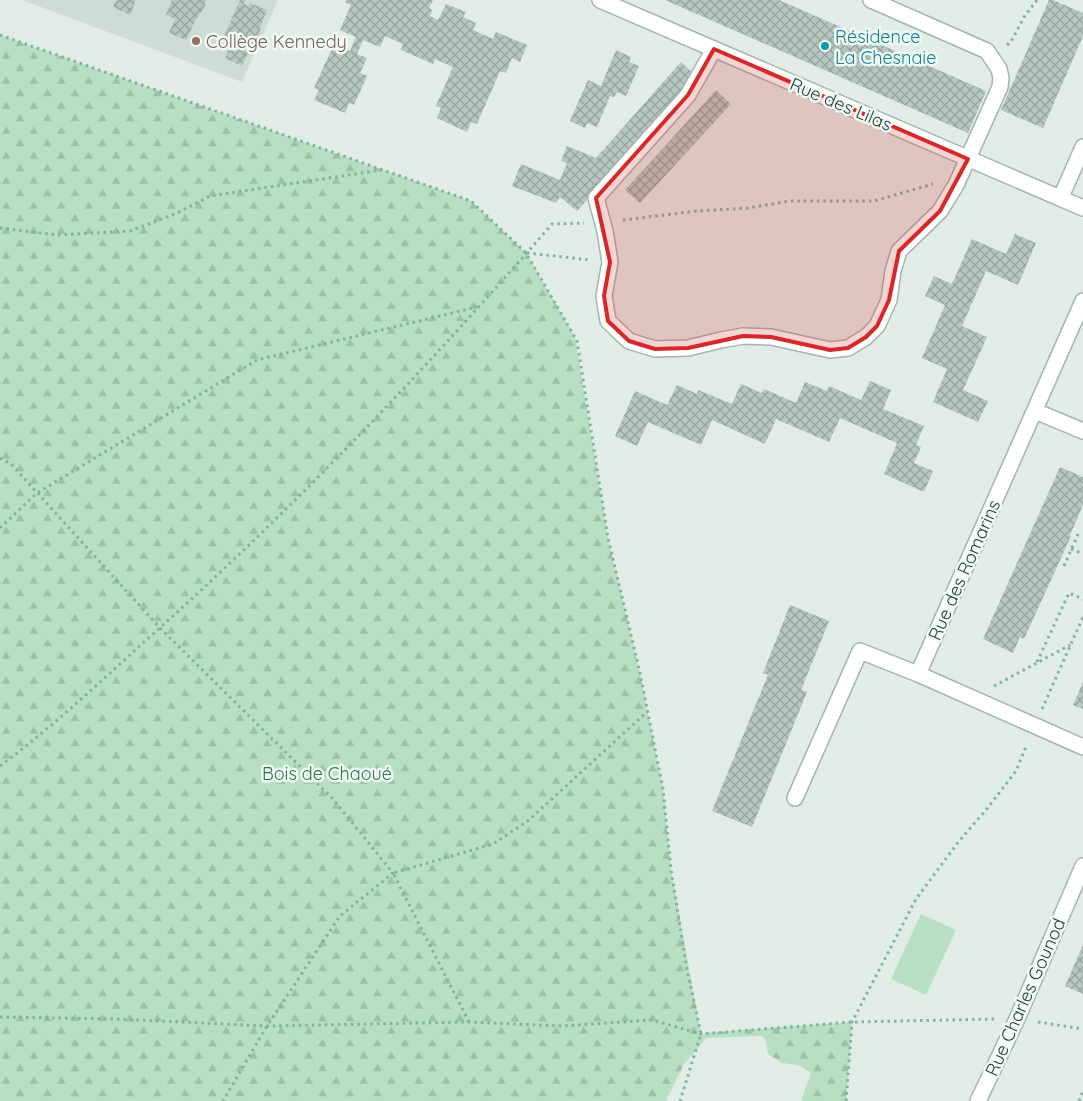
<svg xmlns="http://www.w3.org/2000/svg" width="1083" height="1101" font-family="Quicksand,sans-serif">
<defs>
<pattern id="forest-firs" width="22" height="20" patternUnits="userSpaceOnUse" patternTransform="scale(1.25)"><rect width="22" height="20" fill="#b8dfc1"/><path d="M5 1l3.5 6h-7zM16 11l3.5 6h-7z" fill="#9ec0a6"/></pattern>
<pattern id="building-cross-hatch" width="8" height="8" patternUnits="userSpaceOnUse" patternTransform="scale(1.25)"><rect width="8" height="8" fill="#b6c7c0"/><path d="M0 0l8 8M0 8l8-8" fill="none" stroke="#94a39d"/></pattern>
</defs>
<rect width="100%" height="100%" fill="#e1ece7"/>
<path fill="#cfdcd6" d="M 22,0 L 278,0 L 242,82 Z"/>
<path fill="url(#forest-firs)" d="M 0,35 L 471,201 L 526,253 L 575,337 L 608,538 L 640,673 L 663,789 L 671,870 L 701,1033 L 852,1022 L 846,1101 L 801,1101 L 811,1073 L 798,1065 L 782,1063 L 768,1054 L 766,1041 L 762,1036 L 706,1038 L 684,1064 L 666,1101 L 0,1101 Z"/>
<path fill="#b8dfc1" d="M 921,914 L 956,930 L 926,995 L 891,979 Z"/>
<path fill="url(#building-cross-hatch)" d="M 116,0 L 136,0 L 130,15 L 113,7 Z
M 172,0 L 206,0 L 204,9 L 197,17 L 186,40 L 169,33 L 175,19 L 166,15 Z
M 240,0 L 246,0 L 244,4 L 249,6 L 250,3 L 267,10 L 262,22 L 259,35 L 253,42 L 242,66 L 225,58 L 231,45 L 222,41 Z
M 346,0 L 433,0 L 429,8 L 432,10 L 430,16 L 438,20 L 446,4 L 466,12 L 463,17 L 476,23 L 473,30 L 493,39 L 496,32 L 527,45 L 520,62 L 512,58 L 506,73 L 500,71 L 477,124 L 471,122 L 467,132 L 437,118 L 441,108 L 436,106 L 453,67 L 435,59 L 433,64 L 401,50 L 403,44 L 385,36 L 380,47 L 363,40 L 357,54 L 367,58 L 360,73 L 367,76 L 354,105 L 349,103 L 345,113 L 314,100 L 319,90 L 314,88 L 334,44 L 350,51 L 356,37 L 340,30 L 351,5 L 345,2 Z
M 665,0 L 779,0 L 986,91 L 968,133 Z
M 1049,0 L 1053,0 L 1083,13 L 1083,36 L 1043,128 L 1001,110 Z
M 616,50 L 631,57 L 629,62 L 639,66 L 626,96 L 617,92 L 614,97 L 610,96 L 597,127 L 587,123 L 585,128 L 570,121 L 588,80 L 601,86 Z
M 681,62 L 698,78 L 577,211 L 560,197 L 556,203 L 512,186 L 521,164 L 560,180 L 567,163 L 561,161 L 567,146 L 596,158 Z
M 716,90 L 731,104 L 640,203 L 625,190 Z
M 1015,234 L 1036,243 L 1018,285 L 986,271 L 962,326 L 987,337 L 963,390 L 988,401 L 978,422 L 933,402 L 947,369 L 922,358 L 945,305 L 925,296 L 934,276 L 952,284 L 972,239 L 1006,254 Z
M 870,381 L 891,390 L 883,409 L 924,426 L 916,445 L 921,447 L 914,463 L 933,471 L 924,492 L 884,474 L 897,443 L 840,418 L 829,442 L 776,419 L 765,444 L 712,420 L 701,445 L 648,422 L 637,446 L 615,436 L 635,391 L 667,405 L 677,385 L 697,394 L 698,390 L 732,404 L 741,384 L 762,393 L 764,389 L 796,403 L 805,382 L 827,391 L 829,386 L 861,400 Z
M 1060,467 L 1083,477 L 1083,505 L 1070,535 L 1071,536 L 1024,639 L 1020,637 L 1013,653 L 983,639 Z
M 790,605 L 829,621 L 801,690 L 807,692 L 752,827 L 712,811 L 768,675 L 763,673 Z
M 1083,682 L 1083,709 L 1073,705 Z
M 1083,945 L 1083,994 L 1065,986 Z"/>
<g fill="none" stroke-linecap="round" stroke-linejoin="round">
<g stroke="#a3b4ae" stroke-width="18">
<path id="minor" d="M 600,0 L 1083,208
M 714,49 L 688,95 L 596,198 L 605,231 L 610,262 L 604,296 L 608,321 L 629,341 L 655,349 L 688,348 L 721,340 L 743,336 L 771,337 L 830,350 L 848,348 L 866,337 L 877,326 L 889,300 L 893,271 L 899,251 L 940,211 L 956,185 L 1000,87 L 1001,78 L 999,69 L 987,51 L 871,0
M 1061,197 L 1083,147
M 1083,301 L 918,674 L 1083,747
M 1035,411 L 1083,431
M 795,798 L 860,651 L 918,674
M 978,1101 L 1017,1019 L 1083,866"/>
</g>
<path stroke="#7fb2a0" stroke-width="3" stroke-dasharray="2.5 4" stroke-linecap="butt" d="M 0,35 L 471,201 L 526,253 L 577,341 L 608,538 L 640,673 L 663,789 L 671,870 L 687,970 L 701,1034 L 680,1101
M 1007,45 L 1011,42 L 1024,17 L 1037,0
M 623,220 L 697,211 L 748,208 L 790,201 L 874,201 L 933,184
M 0,228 L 58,235 L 130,231 L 175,214 L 210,196 L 381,170
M 527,253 L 591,260
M 0,458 L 11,464 L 160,628 L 332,798 L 393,873 L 340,916 L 267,1026 L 223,1101
M 0,528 L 37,493 L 257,360 L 477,307
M 1071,549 L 1083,554
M 1064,566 L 1079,532
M 1037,662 L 1069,593 L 1083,599
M 994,686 L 1070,645
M 1042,709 L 1083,617
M 0,766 C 54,726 103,679 153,634 C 295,507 427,368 552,224 L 584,223
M 0,1017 L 116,1019 L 267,1026 L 469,1022 L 562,1026 L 652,1020 L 701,1034 L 852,1022 L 997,1019
M 469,1022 L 393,873 L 493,844 L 529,820 L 648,711
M 1038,1022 L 1083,1029
M 846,1101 L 852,1022 L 916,899 L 959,841 L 986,810 L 1016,771 L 1027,744
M 1079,1101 L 1083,1091"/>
<use href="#minor" stroke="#fff" stroke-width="15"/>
</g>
<path fill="#d62828" fill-opacity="0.2" stroke="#d62828" stroke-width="4" stroke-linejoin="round" d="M 714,49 L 968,159 L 940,211 L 899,251 L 889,300 L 877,326 L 866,337 L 848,348 L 830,350 L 771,337 L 743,336 L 688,348 L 655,349 L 629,341 L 608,321 L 604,296 L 610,262 L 596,198 L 688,95 Z"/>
<circle fill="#8d6e63" stroke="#f1f9f5" stroke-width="2" cx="196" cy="41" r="5"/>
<circle fill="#0f9aa8" stroke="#f1f9f5" stroke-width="2" cx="825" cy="46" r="5"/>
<g text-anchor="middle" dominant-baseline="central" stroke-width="5" stroke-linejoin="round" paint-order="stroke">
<g font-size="18" fill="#0d838f" stroke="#f1f9f5" text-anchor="start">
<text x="835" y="36">Résidence<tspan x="835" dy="21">La Chesnaie</tspan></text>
</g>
<g font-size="18" fill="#785e54" stroke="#f1f9f5" text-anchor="start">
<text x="206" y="41">Collège Kennedy</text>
</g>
<g font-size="18" fill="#203e35" stroke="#f1f9f5">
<text transform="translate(841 104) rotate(23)">Rue des Lilas</text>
<text transform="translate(964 570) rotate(-66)">Rue des Romarins</text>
<text transform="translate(1025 997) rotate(-66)">Rue Charles Gounod</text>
</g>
<g font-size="18" fill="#277844" stroke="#f1f9f5">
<text x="327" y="773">Bois de Chaoué</text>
</g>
</g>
</svg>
